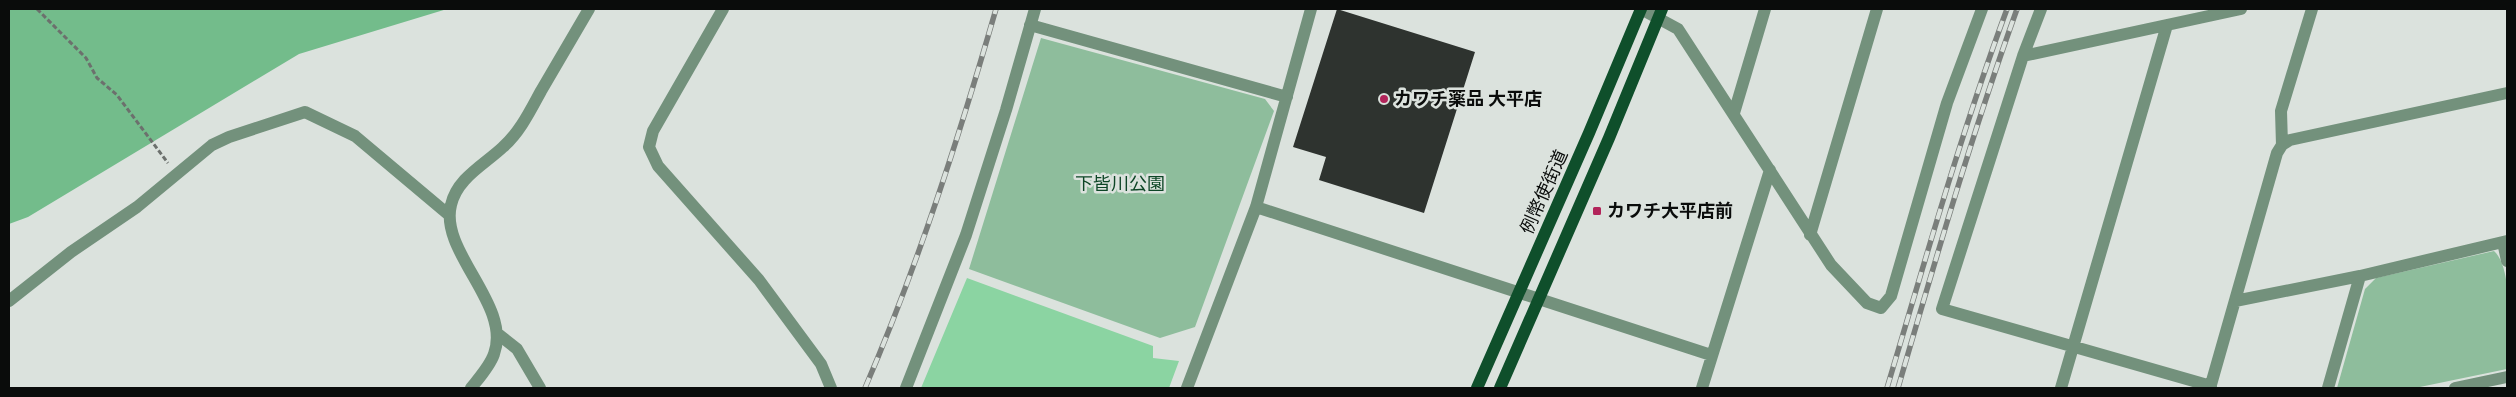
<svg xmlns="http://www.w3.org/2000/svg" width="2516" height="397" font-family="Signika,'Noto Sans JP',sans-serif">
<rect width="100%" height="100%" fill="#dbe2dd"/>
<path fill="#8ebd9c" d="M 1041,38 L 1265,99 L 1274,111 L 1195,327 L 1160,338 L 969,269 Z
M 2494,251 C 2515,270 2507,340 2507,369 L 2415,388 L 2337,388 L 2365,289 L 2376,278 Z"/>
<path fill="#73bc8b" d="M 9,9 L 447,9 L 299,54 L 28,217 L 9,224 Z"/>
<path fill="#8bd4a2" d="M 967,278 L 1153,346 L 1153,358 L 1179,361 L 1169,388 L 921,388 Z"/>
<path fill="#2e332f" d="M 1337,9 L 1475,52 L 1424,213 L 1319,180 L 1326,157 L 1293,147 Z"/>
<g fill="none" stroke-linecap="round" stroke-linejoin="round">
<path stroke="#6c706d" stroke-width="3" stroke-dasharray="5 2.5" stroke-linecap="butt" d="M 37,9 L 86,58 L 97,78 L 117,95 L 168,163"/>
<path stroke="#73917c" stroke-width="12" d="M 723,9 L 653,131 L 649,147 L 658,166 L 759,280 L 821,364 L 831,388
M 1641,9 L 1678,29 L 1831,265 L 1867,303 L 1881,308 L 1891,296 L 1947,103 L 1982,9
M 2041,9 L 2023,56 L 1942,309 L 2211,386
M 1030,25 L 1287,97
M 2023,56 L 2241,9
M 1734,113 L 1765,9
M 2282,145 L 2281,111 L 2312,9
M 1256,207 L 1711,355
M 1810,235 L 1877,9
M 2503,242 L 2507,261
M 9,301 L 71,252 L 137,207 L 212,145 L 229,137 L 305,112 L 355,136 L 449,215
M 2235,301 L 2360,276 L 2507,241
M 498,334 L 517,349 L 540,388
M 471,388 C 479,378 490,366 494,354 C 512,305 439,252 451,205 C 457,178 484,165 503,147 C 520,132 530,111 541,91 C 557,64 573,36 589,9
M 906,388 L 966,235 L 1006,110 L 1035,9
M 1187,388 L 1256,207 L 1311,9
M 1702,388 L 1770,170
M 2061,388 L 2167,25
M 2210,388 L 2277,153 L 2282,145 L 2290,140 L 2507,93
M 2328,388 L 2360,276
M 2455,388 L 2507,377"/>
<path stroke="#0f4f2b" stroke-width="12" d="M 1477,388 L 1589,133 L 1641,9
M 1500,388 L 1609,138 L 1662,9"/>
<g stroke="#7a7e7b" stroke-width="5.5">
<path id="rail" d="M 865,388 C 918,265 959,137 996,9
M 1887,388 C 1925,261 1961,133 2007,9
M 1898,388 C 1935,261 1972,134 2017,9"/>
</g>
<use href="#rail" stroke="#dbe2dd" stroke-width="4" stroke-dasharray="11" stroke-linecap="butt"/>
</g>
<g fill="#b2245a" stroke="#dbe2dd" stroke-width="2">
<circle cx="1384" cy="99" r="5"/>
<rect x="1592" y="206" width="10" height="10" rx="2.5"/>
</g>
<g text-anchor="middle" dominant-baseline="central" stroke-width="5" stroke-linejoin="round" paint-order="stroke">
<g font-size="18" font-weight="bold" fill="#0a0c0b" stroke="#dbe2dd" text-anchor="start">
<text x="1394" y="99">カワチ薬品 大平店</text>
<text x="1607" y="211">カワチ大平店前</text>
</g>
<g font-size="18" fill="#0d4626" stroke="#dbe2dd">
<text x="1120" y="184">下皆川公園</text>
</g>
<g font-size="18" fill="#0a0c0b" stroke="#dbe2dd">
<text transform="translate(1544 192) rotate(-66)">例幣使街道</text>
</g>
</g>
<rect width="2516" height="397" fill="none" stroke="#0a0c0b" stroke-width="20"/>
</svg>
